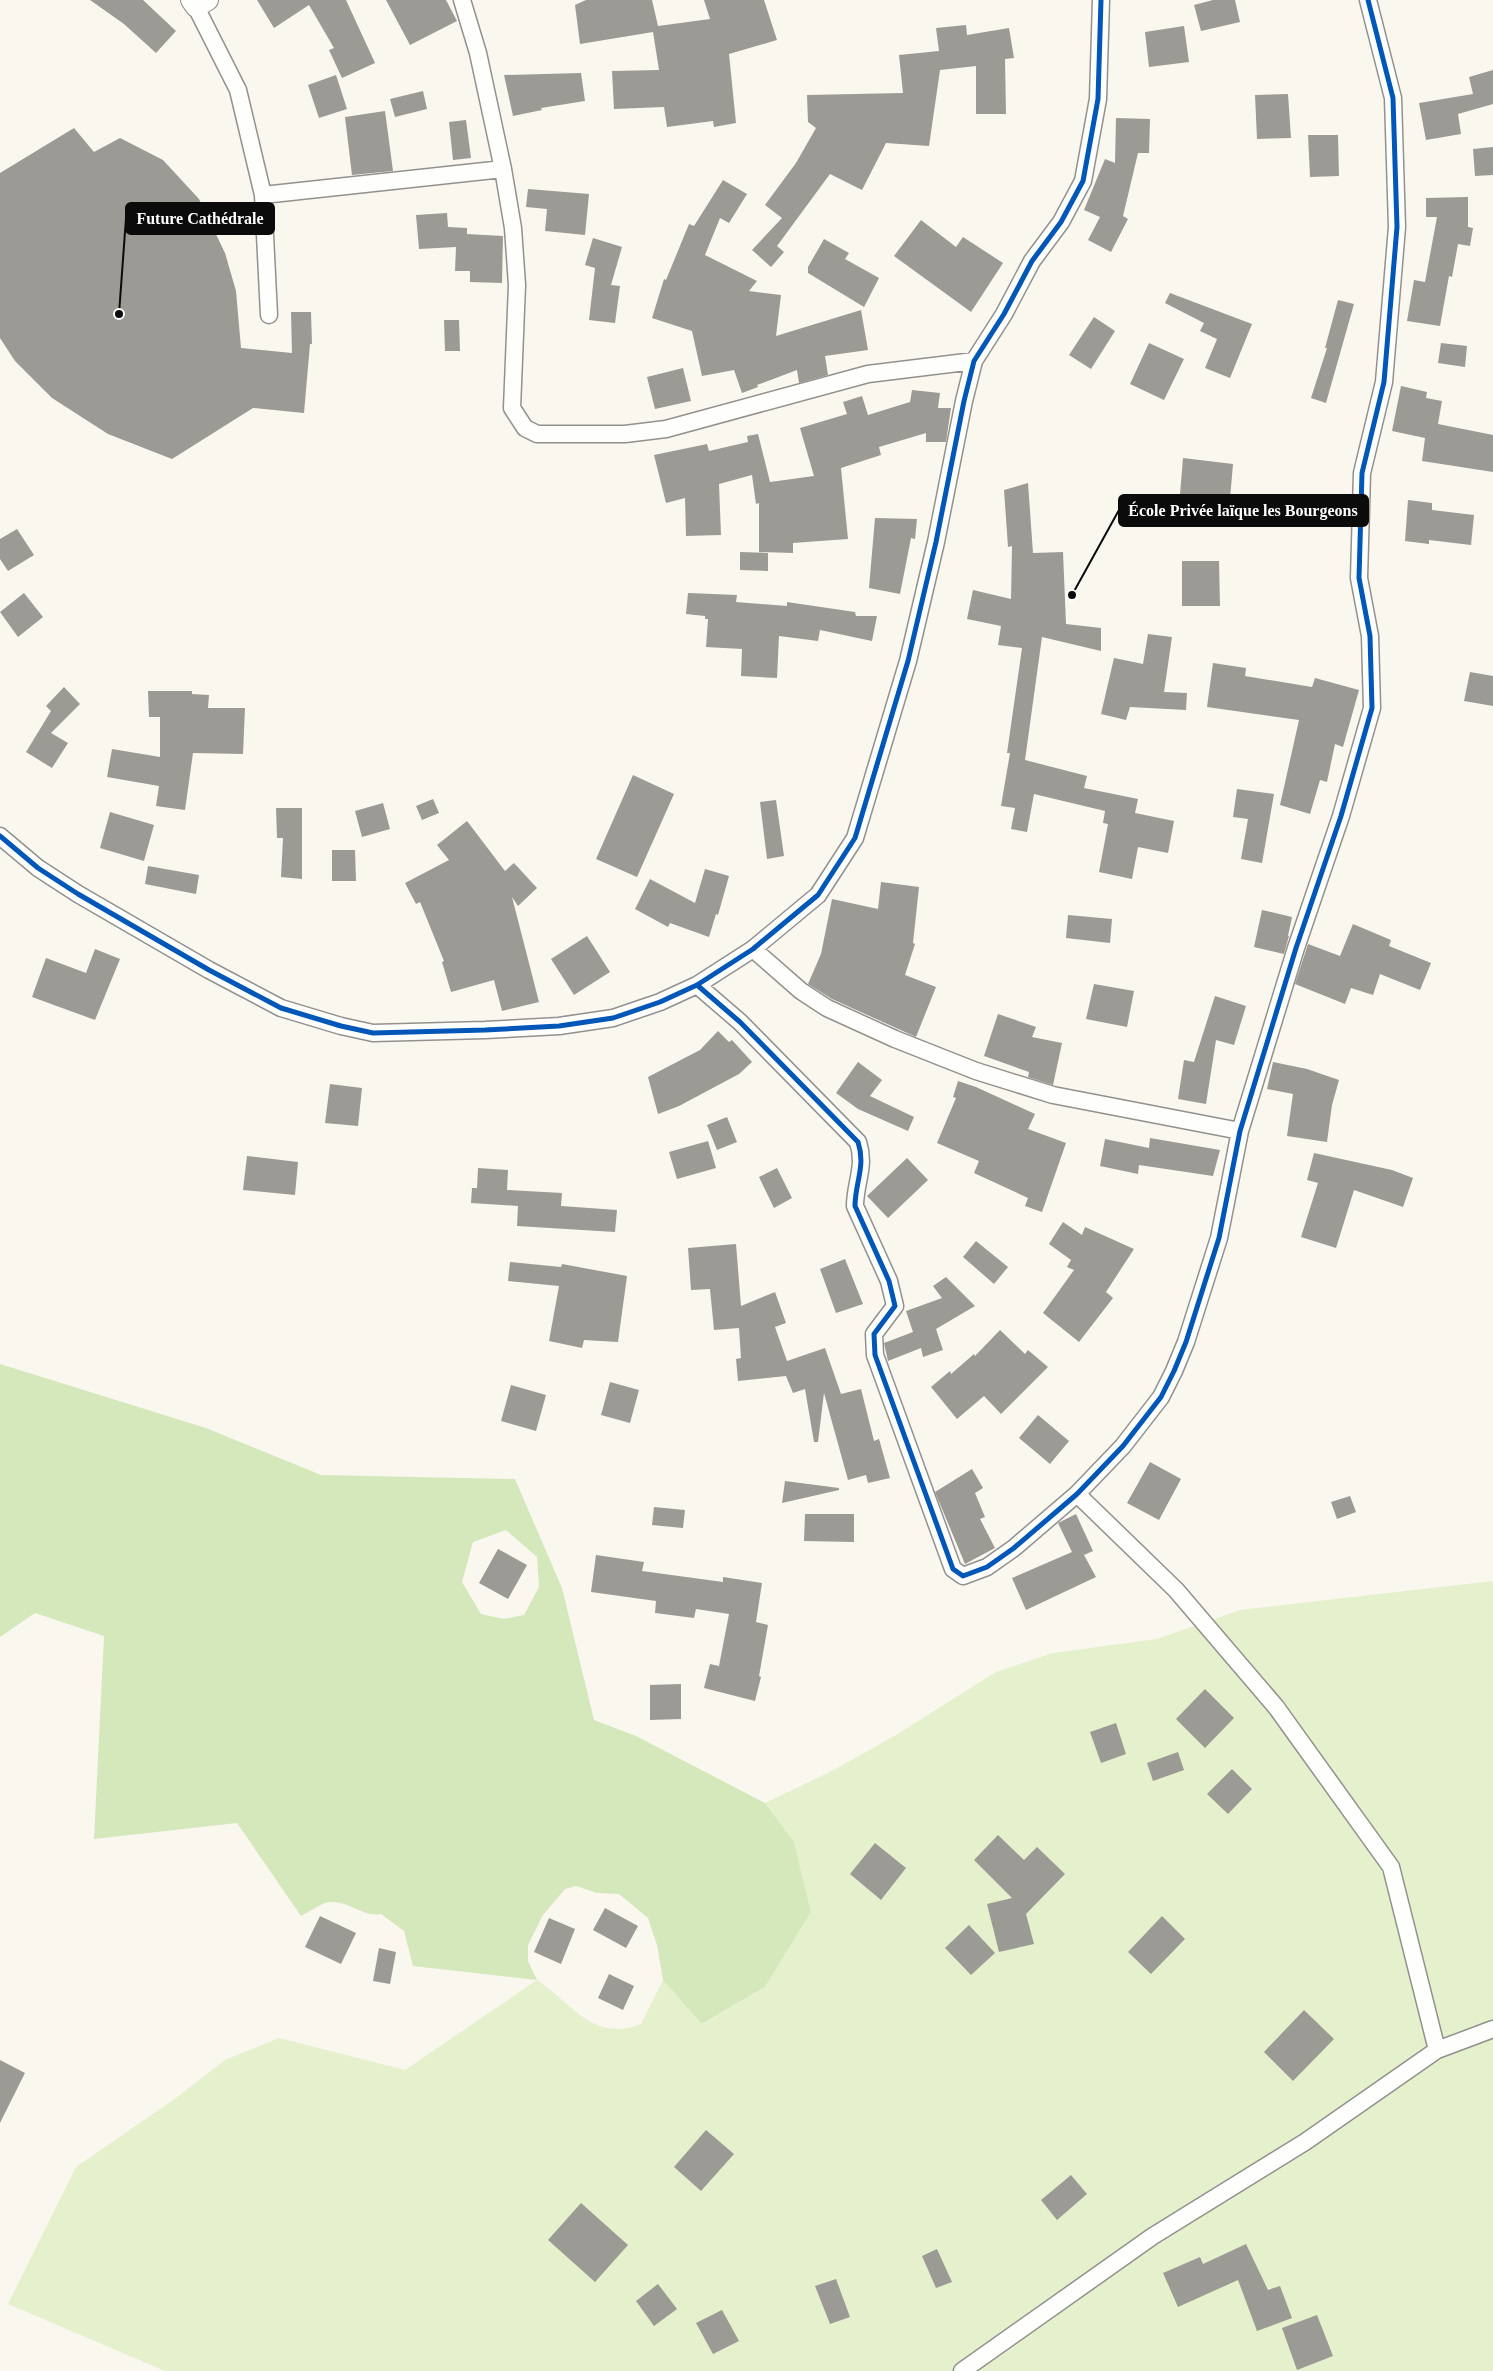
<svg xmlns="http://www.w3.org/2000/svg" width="1493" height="2371" font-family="'Times New Roman',serif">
<rect width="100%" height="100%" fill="#faf7ef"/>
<path fill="#e5f0cd" d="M 1493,1581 L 1493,2371 L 165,2371 L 8,2304 L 76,2167 L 176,2098 L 225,2060 L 279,2038 L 405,2070 L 537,1980 C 572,2003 593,2043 641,2024 L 663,1980 L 703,2024 L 765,1987 L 811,1912 L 794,1842 L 765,1803 L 834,1770 L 896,1735 L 996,1672 L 1053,1653 L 1157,1639 L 1240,1610 Z"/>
<path fill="#d5e8bb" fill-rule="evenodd" d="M 0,1364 L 206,1428 L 321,1475 L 515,1479 L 562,1588 L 594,1720 L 636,1736 L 765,1803 L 794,1842 L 811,1912 L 765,1987 L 702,2024 L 663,1980 L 657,1945 L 648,1918 L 619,1894 L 597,1893 L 576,1886 L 565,1889 L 543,1915 L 528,1945 L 528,1961 L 537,1980 L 413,1966 L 404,1931 L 381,1914 C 362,1918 346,1897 325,1903 C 317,1906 309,1912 301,1916 L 237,1823 L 94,1839 L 104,1636 L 35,1613 L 0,1637 ZM 506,1530 L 537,1557 L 539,1587 L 524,1615 L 504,1619 L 481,1614 L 462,1582 L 473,1542 Z"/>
<path fill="#9c9a95" d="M 90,0 L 143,0 L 176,31 L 156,53 L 124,24 Z
M 257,0 L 346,0 L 375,63 L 342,78 L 329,50 L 334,48 L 309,5 L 274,28 Z
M 386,0 L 446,0 L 457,21 L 410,45 Z
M 586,0 L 652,0 L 658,26 L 710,19 L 704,0 L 764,0 L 777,40 L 729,54 L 736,123 L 714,127 L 713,121 L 667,127 L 664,107 L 614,109 L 612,71 L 659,70 L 653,32 L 580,44 L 575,5 Z
M 1213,0 L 1235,0 L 1240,22 L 1201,31 L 1194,5 Z
M 966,25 L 967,35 L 1009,28 L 1014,58 L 1005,59 L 1006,114 L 976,114 L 976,66 L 940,70 L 929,146 L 886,143 L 862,190 L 830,174 L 777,246 L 784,252 L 771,267 L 752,250 L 782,218 L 765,205 L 796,163 L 816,128 L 808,122 L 807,95 L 903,93 L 899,55 L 939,51 L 936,28 Z
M 1184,26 L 1189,62 L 1149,67 L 1145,32 Z
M 1493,70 L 1493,104 L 1458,114 L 1461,134 L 1426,140 L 1419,103 L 1473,94 L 1469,77 Z
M 581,73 L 585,101 L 541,108 L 542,110 L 513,116 L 504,75 Z
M 336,75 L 347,109 L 319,118 L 308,85 Z
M 423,91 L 427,109 L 395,117 L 390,99 Z
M 1288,94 L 1291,138 L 1257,139 L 1255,95 Z
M 385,111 L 393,171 L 352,175 L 345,117 Z
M 1116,118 L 1150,119 L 1149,153 L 1138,153 L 1123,216 L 1128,219 L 1111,252 L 1088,240 L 1100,217 L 1084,210 L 1105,159 L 1115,163 Z
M 466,120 L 471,158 L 453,160 L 449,122 Z
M 74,128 L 94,152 L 120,138 L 163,160 L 199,199 L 225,253 L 236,291 L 241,348 L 292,353 L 291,312 L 311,312 L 312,344 L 310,344 L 304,413 L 253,408 L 172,459 L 108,434 L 52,398 L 15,361 L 0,338 L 0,173 Z
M 1308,135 L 1338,135 L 1339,176 L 1310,177 Z
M 1493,147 L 1493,175 L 1475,176 L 1473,149 Z
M 723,180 L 747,194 L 729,223 L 720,218 L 705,255 L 757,281 L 749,291 L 781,295 L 776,336 L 861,310 L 868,350 L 825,356 L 828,375 L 799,383 L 797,370 L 757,385 L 758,387 L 742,393 L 734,370 L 702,376 L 692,331 L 652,318 L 664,279 L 666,280 L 689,224 L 694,226 Z
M 528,189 L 589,194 L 585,235 L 545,231 L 547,209 L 526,207 Z
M 1468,197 L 1468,227 L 1473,228 L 1470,246 L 1458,244 L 1452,277 L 1449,276 L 1440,326 L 1407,321 L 1414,280 L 1425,282 L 1437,217 L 1426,217 L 1426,198 Z
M 447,213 L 448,227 L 467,228 L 467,234 L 503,236 L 502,283 L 470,282 L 470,271 L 455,271 L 456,247 L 419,249 L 416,215 Z
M 921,220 L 956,247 L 963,237 L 1003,263 L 971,312 L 894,256 Z
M 593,238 L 622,247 L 611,285 L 620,286 L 615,323 L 589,320 L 595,268 L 585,265 Z
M 824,239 L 849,253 L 845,259 L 879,278 L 864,307 L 808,273 L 808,267 Z
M 1170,293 L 1252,324 L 1230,378 L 1205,368 L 1217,339 L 1200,331 L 1204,323 L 1165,303 Z
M 1338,300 L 1354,304 L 1326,403 L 1311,398 L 1327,348 L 1325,348 Z
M 1094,317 L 1115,331 L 1091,369 L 1069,355 Z
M 444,320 L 459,320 L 460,351 L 445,351 Z
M 1149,343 L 1184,359 L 1164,400 L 1130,384 Z
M 1441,343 L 1467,346 L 1465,367 L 1438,363 Z
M 683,368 L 691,401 L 655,409 L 647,377 Z
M 1401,386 L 1427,392 L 1426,398 L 1442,401 L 1438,424 L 1493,435 L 1493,472 L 1422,461 L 1425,438 L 1392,431 Z
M 912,390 L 940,393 L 938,408 L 951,408 L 946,442 L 926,442 L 926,433 L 879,447 L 881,455 L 841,468 L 848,539 L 793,543 L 793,553 L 759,552 L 759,503 L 756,504 L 752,475 L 719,484 L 721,535 L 686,536 L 685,498 L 666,503 L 654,455 L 707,444 L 709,451 L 748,442 L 747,436 L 758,434 L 770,482 L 814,476 L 800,428 L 847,414 L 843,402 L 862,396 L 868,415 L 910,402 Z
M 1183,458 L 1233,464 L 1230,499 L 1180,494 Z
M 1028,483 L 1033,553 L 1063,552 L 1066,624 L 1101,628 L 1101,651 L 1042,637 L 1025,760 L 1087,776 L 1084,788 L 1138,799 L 1135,813 L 1174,821 L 1168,853 L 1138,847 L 1132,879 L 1099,872 L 1108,824 L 1103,823 L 1105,811 L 1034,794 L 1027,832 L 1011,829 L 1015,808 L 1001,806 L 1010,753 L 1007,753 L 1022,648 L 998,645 L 1001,626 L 967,619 L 973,590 L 1011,599 L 1012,546 L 1008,547 L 1004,490 Z
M 1408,500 L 1432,503 L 1432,510 L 1474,515 L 1471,545 L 1429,540 L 1429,544 L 1405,541 Z
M 875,518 L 917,519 L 915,539 L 911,538 L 900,594 L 869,588 Z
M 17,529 L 34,555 L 8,571 L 0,559 L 0,539 Z
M 740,552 L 768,553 L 768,571 L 740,570 Z
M 1182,561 L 1219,561 L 1220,606 L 1182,606 Z
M 24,593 L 43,617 L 18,637 L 0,612 Z
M 688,593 L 737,595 L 736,602 L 787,606 L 787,602 L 855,612 L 856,616 L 877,616 L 872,641 L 820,630 L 818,641 L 779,636 L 777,678 L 741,676 L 742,649 L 706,647 L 708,619 L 705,619 L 705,616 L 686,614 Z
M 1148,634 L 1172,637 L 1164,692 L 1187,693 L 1186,710 L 1130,707 L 1126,720 L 1101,714 L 1114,658 L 1143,664 Z
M 1213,663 L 1246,668 L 1245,676 L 1312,687 L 1315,678 L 1359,690 L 1343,747 L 1335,744 L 1327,782 L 1320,780 L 1310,814 L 1280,805 L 1299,720 L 1207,707 Z
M 1470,672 L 1493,676 L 1493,706 L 1464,701 Z
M 64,687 L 80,704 L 51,733 L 68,743 L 52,768 L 26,752 L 51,711 L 46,706 Z
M 148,691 L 192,691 L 192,694 L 209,695 L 208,708 L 245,708 L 243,754 L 193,753 L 185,810 L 156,806 L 159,786 L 107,777 L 112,749 L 160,757 L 160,717 L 149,717 Z
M 633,775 L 674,794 L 637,877 L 596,859 Z
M 1237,789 L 1274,794 L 1262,863 L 1241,859 L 1248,819 L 1233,817 Z
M 433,799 L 439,813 L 422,820 L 416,806 Z
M 776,800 L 784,856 L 767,859 L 760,802 Z
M 383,803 L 390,829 L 362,837 L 355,811 Z
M 276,808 L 302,808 L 302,879 L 281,877 L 283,838 L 277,838 Z
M 110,812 L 154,825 L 144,861 L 100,848 Z
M 467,821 L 505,871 L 514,863 L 537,888 L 518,906 L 512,897 L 539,1002 L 502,1011 L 494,980 L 451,992 L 442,962 L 444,961 L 420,902 L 416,904 L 405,883 L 449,860 L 437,845 Z
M 332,850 L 355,850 L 356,881 L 332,881 Z
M 148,866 L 199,875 L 196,894 L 145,884 Z
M 705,869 L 729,876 L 718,915 L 716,914 L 709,937 L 670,923 L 668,927 L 635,909 L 650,879 L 695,903 Z
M 881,882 L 919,887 L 913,943 L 915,944 L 905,975 L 936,987 L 916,1037 L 832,999 L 808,984 L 821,954 L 832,899 L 878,909 Z
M 1262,910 L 1292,917 L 1288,936 L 1289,936 L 1284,954 L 1254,947 Z
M 1068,915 L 1112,919 L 1110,943 L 1066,938 Z
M 1353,924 L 1391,940 L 1389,946 L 1431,963 L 1420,990 L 1380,974 L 1373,995 L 1351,988 L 1345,1004 L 1295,984 L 1308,944 L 1340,956 Z
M 587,936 L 610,972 L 574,995 L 551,959 Z
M 95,949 L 120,959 L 95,1020 L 32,997 L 46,958 L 86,973 Z
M 1094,984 L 1134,991 L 1127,1027 L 1086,1019 Z
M 1215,996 L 1246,1006 L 1234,1045 L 1216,1040 L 1206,1104 L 1178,1099 L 1184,1060 L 1194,1062 Z
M 998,1014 L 1036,1027 L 1032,1037 L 1062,1043 L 1053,1085 L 1028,1077 L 1029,1072 L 984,1056 Z
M 718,1031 L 729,1042 L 732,1040 L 752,1062 L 739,1074 L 679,1106 L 658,1114 L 648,1077 L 700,1050 Z
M 858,1062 L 882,1080 L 870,1096 L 914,1117 L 908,1131 L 858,1109 L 836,1093 Z
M 1273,1062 L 1307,1069 L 1339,1080 L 1332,1105 L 1327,1142 L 1287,1136 L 1293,1094 L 1267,1089 Z
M 958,1081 L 976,1087 L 1035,1114 L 1028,1129 L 1066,1143 L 1042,1212 L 1025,1206 L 1028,1198 L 974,1173 L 979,1161 L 937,1143 L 956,1098 L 953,1097 Z
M 330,1084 L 362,1088 L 358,1126 L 325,1123 Z
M 727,1117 L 737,1142 L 717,1150 L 707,1125 Z
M 1150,1138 L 1220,1150 L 1213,1176 L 1139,1165 L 1138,1174 L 1100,1166 L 1105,1139 L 1149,1148 Z
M 708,1141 L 716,1168 L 677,1179 L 669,1152 Z
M 1314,1153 L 1392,1170 L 1413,1178 L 1403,1207 L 1354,1190 L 1336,1248 L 1301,1237 L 1318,1183 L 1307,1180 Z
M 247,1156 L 298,1162 L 295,1195 L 243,1190 Z
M 907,1158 L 928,1180 L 888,1218 L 867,1196 Z
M 478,1168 L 508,1170 L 507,1190 L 562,1193 L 561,1206 L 617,1210 L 615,1232 L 517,1226 L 518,1206 L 471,1203 L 472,1188 L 477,1188 Z
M 777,1168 L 792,1198 L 774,1208 L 759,1177 Z
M 1063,1222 L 1082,1235 L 1085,1227 L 1134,1249 L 1106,1292 L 1113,1298 L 1079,1342 L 1043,1313 L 1074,1270 L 1067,1267 L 1071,1260 L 1049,1244 Z
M 976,1241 L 1008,1267 L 994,1284 L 963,1257 Z
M 736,1244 L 741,1306 L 775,1292 L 786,1323 L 775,1327 L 787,1361 L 825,1348 L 841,1394 L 861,1389 L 874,1441 L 879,1439 L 890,1478 L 868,1483 L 866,1475 L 848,1480 L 824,1393 L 818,1442 L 814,1442 L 805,1389 L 793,1393 L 786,1376 L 738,1381 L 736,1359 L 741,1358 L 739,1328 L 714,1330 L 710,1289 L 691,1290 L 688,1248 Z
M 845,1259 L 863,1304 L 836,1313 L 820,1269 Z
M 510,1262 L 561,1267 L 562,1264 L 627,1276 L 618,1342 L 584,1340 L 582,1348 L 549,1341 L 559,1286 L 508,1281 Z
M 946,1277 L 975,1306 L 936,1329 L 943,1350 L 923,1357 L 921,1348 L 888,1361 L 884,1343 L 913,1332 L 906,1311 L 942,1298 L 933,1286 Z
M 1000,1330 L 1025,1354 L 1028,1350 L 1048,1367 L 1001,1414 L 984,1396 L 957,1419 L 931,1387 L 950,1371 L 951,1374 L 974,1354 L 975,1356 Z
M 610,1382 L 639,1390 L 630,1423 L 601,1415 Z
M 511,1385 L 546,1395 L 536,1431 L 501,1421 Z
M 1038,1415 L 1069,1441 L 1050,1464 L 1019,1438 Z
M 1150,1462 L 1181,1479 L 1159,1520 L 1127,1503 Z
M 972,1469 L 983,1488 L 975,1493 L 985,1517 L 980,1519 L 995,1548 L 965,1564 L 935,1492 Z
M 785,1481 L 839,1488 L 839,1490 L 782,1503 Z
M 1350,1496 L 1356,1512 L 1337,1519 L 1331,1502 Z
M 654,1507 L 685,1510 L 683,1528 L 652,1525 Z
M 805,1514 L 854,1514 L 854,1542 L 804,1541 Z
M 1076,1514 L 1093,1551 L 1084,1555 L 1096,1577 L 1026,1610 L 1012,1578 L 1072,1552 L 1058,1523 Z
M 498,1549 L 527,1565 L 508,1599 L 479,1583 Z
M 596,1555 L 644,1562 L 642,1571 L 723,1582 L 723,1577 L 762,1583 L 756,1622 L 768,1625 L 759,1676 L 761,1677 L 755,1701 L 704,1688 L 710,1664 L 719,1666 L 729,1614 L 696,1609 L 694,1618 L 655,1613 L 656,1601 L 591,1592 Z
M 681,1684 L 681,1719 L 650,1720 L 650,1685 Z
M 1205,1689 L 1234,1718 L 1205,1748 L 1176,1719 Z
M 1116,1723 L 1126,1754 L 1101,1763 L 1090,1732 Z
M 1178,1752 L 1184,1770 L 1153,1781 L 1147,1763 Z
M 1232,1769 L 1252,1789 L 1228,1814 L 1207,1794 Z
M 998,1835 L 1024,1860 L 1037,1847 L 1065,1874 L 1026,1914 L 1034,1944 L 999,1952 L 987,1904 L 1012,1898 L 974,1860 Z
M 875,1843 L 906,1868 L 881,1900 L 850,1874 Z
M 605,1908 L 638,1926 L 626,1948 L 593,1930 Z
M 320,1916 L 356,1933 L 341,1964 L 305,1947 Z
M 1162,1916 L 1185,1939 L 1151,1974 L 1128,1952 Z
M 549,1918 L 575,1929 L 561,1964 L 534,1952 Z
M 969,1925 L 995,1953 L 971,1975 L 945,1948 Z
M 379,1948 L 396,1952 L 390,1984 L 373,1981 Z
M 609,1974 L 634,1986 L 623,2010 L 598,1998 Z
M 1304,2010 L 1334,2039 L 1293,2081 L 1264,2052 Z
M 0,2060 L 25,2073 L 0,2123 Z
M 706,2130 L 734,2154 L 701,2191 L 674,2167 Z
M 1071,2175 L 1087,2194 L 1057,2220 L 1041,2200 Z
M 581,2203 L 628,2245 L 595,2282 L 548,2240 Z
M 1246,2244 L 1268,2290 L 1280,2286 L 1292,2318 L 1257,2331 L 1238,2280 L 1178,2307 L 1163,2273 L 1200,2257 L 1203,2264 Z
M 937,2249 L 952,2282 L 936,2288 L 922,2256 Z
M 836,2279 L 850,2317 L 830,2324 L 815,2286 Z
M 658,2284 L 677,2309 L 654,2326 L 636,2301 Z
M 722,2310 L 739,2341 L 713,2354 L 696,2323 Z
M 1317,2315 L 1333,2356 L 1297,2370 L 1282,2328 Z"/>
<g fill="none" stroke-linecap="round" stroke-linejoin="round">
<g stroke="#93918e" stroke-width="19">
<path id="minor" d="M 462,0 L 478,53 L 503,169 L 513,228 L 517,285 L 512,408 L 525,428 L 537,434 L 625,434 L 666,429 L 868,374 L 974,361
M 196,7 L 238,90 L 263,195 L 269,315
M 263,195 L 503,169
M 0,836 L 38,868 L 78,894 L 209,970 L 281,1008 L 341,1026 L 373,1033 L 485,1030 L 559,1026 L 613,1018 L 660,1002 L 697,985 L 753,949 L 818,895 L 855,838 L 908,661 L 936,542 L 964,401 L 974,361 L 1004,314 L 1032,261 L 1061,222 L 1083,181 L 1098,99 L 1101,0
M 753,949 L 801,991 L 827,1008 L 895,1039 L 976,1071 L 1053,1095 L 1240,1131
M 697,985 L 740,1022 L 858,1142 C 866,1166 855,1183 855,1206 L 889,1281 L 895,1306 L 874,1334 L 875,1355 L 953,1569 L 963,1576 L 987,1567 L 1014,1548 L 1077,1494 L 1123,1446 L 1161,1397 L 1174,1371 L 1186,1342 L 1219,1238 L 1240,1131 L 1296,948 L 1341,816 L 1372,708 L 1370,636 L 1359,578 L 1362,473 L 1384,382 L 1397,227 L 1393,98 L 1368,0
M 1077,1494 L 1176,1590 L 1276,1707 L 1391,1867 L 1437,2050
M 962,2371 L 1153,2236 L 1305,2142 L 1437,2050 L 1493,2029"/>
</g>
<g stroke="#93918e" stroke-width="22">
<path id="tertiary" d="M 191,0 L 196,7 L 208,0"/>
</g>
<use href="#minor" stroke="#fefefd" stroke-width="16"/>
<use href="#tertiary" stroke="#fefefd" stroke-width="20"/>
<g stroke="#fff" stroke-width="8">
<path id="cycleway" d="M 0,836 L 38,868 L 78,894 L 209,970 L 281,1008 L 341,1026 L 373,1033 L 485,1030 L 559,1026 L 613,1018 L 660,1002 L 697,985 L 753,949 L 818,895 L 855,838 L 908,661 L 936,542 L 964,401 L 974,361 L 1004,314 L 1032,261 L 1061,222 L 1083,181 L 1098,99 L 1101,0
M 697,985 L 740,1022 L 858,1142 C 866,1166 855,1183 855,1206 L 889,1281 L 895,1306 L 874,1334 L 875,1355 L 953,1569 L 963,1576 L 987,1567 L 1014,1548 L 1077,1494 L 1123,1446 L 1161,1397 L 1174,1371 L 1186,1342 L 1219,1238 L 1240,1131 L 1296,948 L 1341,816 L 1372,708 L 1370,636 L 1359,578 L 1362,473 L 1384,382 L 1397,227 L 1393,98 L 1368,0"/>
</g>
<use href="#cycleway" stroke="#0057b8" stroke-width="5"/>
</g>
<path fill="none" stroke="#0b0b0b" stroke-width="2" d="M119 314L126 218M1072 595L1119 510"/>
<g fill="#0b0b0b" stroke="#fff" stroke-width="2">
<circle cx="119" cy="314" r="5"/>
<circle cx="1072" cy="595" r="5"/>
</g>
<g fill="#0b0b0b" stroke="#0b0b0b" stroke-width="2">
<rect x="126" y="203" width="148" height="31" rx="5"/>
<rect x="1119" y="495" width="249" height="31" rx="5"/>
</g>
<g font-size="16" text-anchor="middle" font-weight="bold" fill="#fff">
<text x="200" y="224">Future Cathédrale</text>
<text x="1243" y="516">École Privée laïque les Bourgeons</text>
</g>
</svg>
